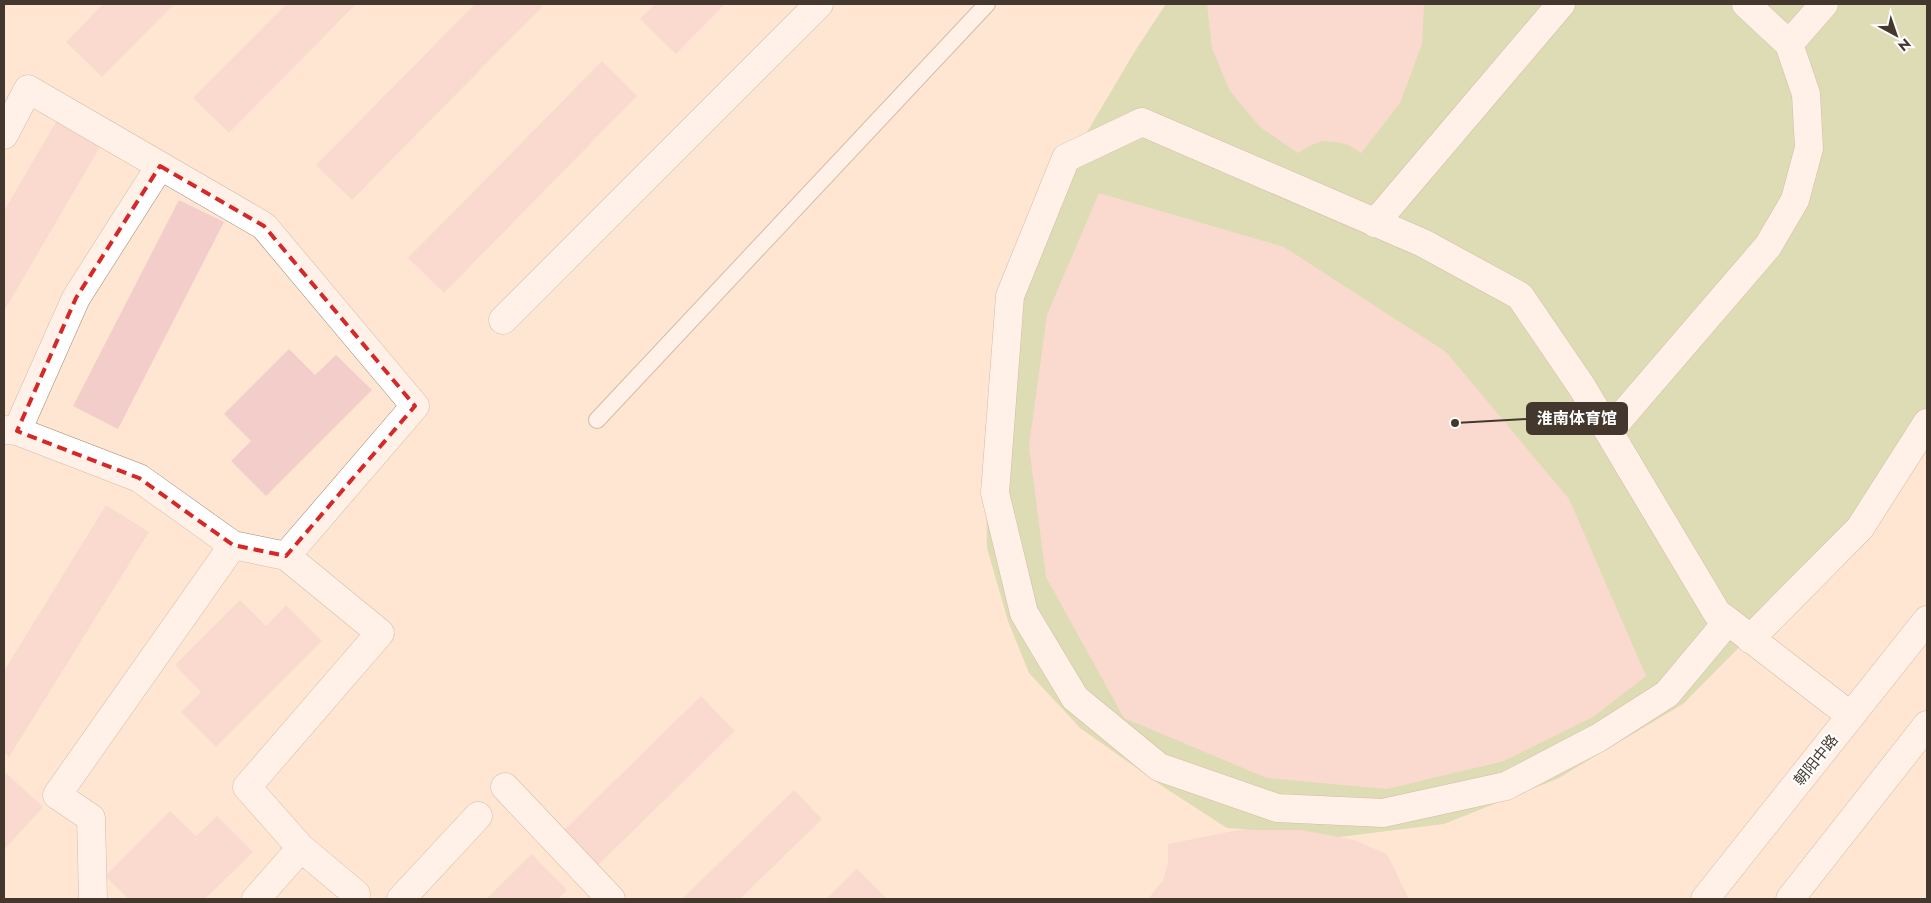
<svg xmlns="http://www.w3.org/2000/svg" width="1931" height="903" font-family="Jost,'Noto Sans SC',sans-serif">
<rect width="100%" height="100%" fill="#ffe6d3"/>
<path fill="#b6d190" d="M 1166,4 L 1927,4 L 1927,417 L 1793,593 L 1683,704 L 1557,779 L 1444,824 L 1339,837 L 1227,828 L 1165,788 L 1080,728 L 1029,673 L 1008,621 L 987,548 L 985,429 L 1016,294 L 1061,176 L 1135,51 Z"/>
<path fill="#f3cdca" d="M 103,4 L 174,4 L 102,77 L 66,42 Z
M 286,4 L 356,4 L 229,133 L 193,98 Z
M 475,4 L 541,4 L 543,6 L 352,200 L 316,165 Z
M 655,4 L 725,4 L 676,54 L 640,19 Z
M 1207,4 L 1424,4 L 1422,44 L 1400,103 L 1361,153 L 1349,145 L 1336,142 L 1322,141 L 1309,146 L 1298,153 L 1260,127 L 1230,91 L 1212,48 Z
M 602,61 L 637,96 L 444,293 L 408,258 Z
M 59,117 L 103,142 L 4,311 L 4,211 Z
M 1099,193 L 1284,247 L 1446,352 L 1569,499 L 1646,676 L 1593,717 L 1504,761 L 1387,789 L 1267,778 L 1124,718 L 1046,577 L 1029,446 L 1047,315 Z
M 179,200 L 224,222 L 118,429 L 73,406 Z
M 289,349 L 315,375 L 336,355 L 372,390 L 266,496 L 231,461 L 251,441 L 224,414 Z
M 106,505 L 149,532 L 9,757 L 4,753 L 4,671 Z
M 240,600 L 266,626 L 286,605 L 322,641 L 216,747 L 181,712 L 201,692 L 175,665 Z
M 701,696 L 735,731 L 591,872 L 557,837 Z
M 6,773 L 43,807 L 4,850 L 4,775 Z
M 794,790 L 822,819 L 740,899 L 682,899 Z
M 170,811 L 196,836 L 217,816 L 253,852 L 205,899 L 129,899 L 105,876 Z
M 1238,830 L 1301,830 L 1354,840 L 1387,854 L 1409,899 L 1148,899 L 1163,880 L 1168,863 L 1168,844 Z
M 532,854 L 567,890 L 558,899 L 486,899 Z
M 857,869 L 887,899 L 826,899 Z"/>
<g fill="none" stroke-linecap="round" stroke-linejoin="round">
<g stroke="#a38670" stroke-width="18">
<path id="lane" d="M 597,420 L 987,4"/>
</g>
<g stroke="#a38670" stroke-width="29">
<path id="street" d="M 1789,44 L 1824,4
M 4,135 L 28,89 L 264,226 L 415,406 L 286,556
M 1375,223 L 1561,4
M 503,320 L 819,4
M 4,430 L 17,431 L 139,478 L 233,545 L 57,795 L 91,818 L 93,899
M 17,431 L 76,298 L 160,166
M 1609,431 L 1768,246 L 1795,200 L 1809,148 L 1806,94 L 1789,44 L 1746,4
M 233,545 L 286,556 L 380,633 L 247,787 L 301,848 L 356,894
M 1728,621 L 1667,694 L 1598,738 L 1506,786 L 1383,813 L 1277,808 L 1159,767 L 1075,698 L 1024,613 L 995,493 L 1010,296 L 1066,158 L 1142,122 L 1423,243 L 1520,296 L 1582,387 L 1717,613 L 1728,621 L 1851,716
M 1750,639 L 1860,528 L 1927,423
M 505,787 L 611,899
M 256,899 L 301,848
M 401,899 L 478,816"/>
</g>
<g stroke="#a38670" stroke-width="29">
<path id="secondary" d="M 1705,899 L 1927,620
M 1790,899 L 1927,725"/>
</g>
<use href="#lane" stroke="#fff" stroke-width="16"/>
<use href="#street" stroke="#fff" stroke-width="28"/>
<use href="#secondary" stroke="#fff" stroke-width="28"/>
</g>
<path d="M0 0H1931V903H0ZM 160,166 L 264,226 L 415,406 L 286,556 L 233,545 L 139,478 L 17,431 L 76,298 Z" fill="#ffe6d3" fill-opacity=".55" fill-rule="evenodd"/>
<path fill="none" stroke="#d62828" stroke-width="4" stroke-dasharray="10 6" stroke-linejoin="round" d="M 160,166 L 264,226 L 415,406 L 286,556 L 233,545 L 139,478 L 17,431 L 76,298 Z"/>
<g text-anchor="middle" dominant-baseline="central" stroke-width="4.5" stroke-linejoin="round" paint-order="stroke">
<g font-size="15" fill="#44382e" stroke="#fff">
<text transform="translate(1816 760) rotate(-51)">朝阳中路</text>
</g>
</g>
<path fill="none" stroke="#44382e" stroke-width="2" d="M1455 423L1527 419"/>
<circle fill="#44382e" stroke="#fff" stroke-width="2" cx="1455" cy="423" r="5"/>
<rect fill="#44382e" stroke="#44382e" stroke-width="2" x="1527" y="403" width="100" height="31" rx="5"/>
<g font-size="16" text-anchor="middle" font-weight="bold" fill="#fff">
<text x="1577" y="424">淮南体育馆</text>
</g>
<rect width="1931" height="903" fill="none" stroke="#44382e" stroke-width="10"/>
<g transform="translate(1896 35) rotate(140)" stroke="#ffffff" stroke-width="4" paint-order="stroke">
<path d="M0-4L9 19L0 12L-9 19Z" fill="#44382e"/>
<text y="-8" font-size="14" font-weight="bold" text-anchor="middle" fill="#44382e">N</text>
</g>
</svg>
